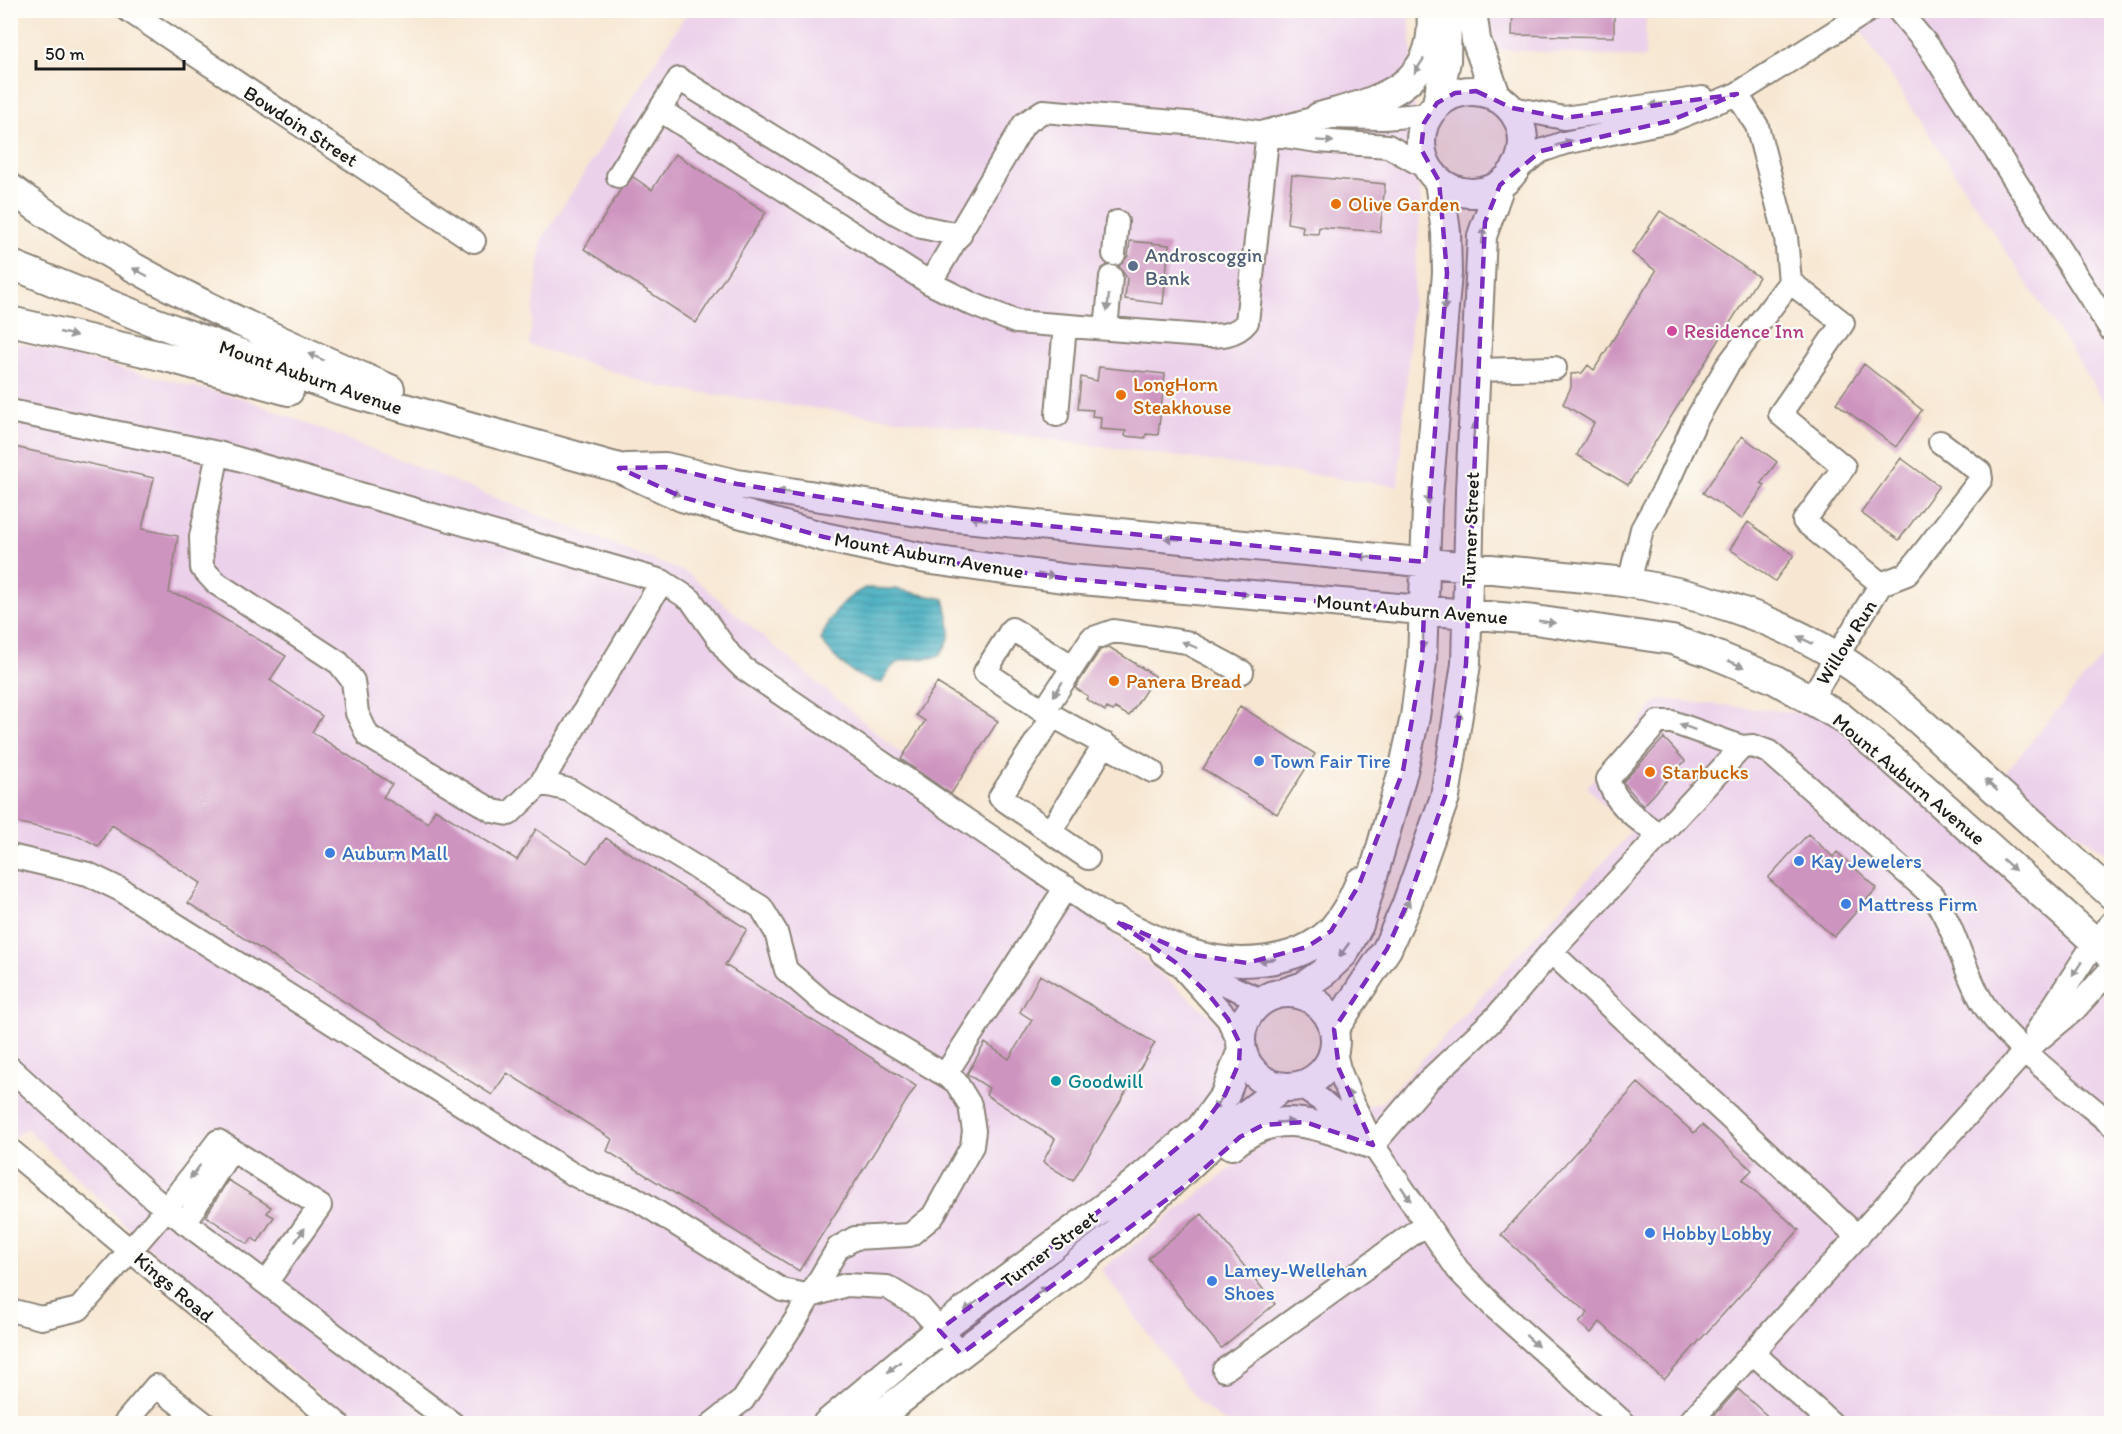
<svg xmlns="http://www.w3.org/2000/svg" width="2122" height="1434" font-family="Itim,sans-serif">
<defs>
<pattern id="water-rules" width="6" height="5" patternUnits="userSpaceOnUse" patternTransform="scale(1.5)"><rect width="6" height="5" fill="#3fabbe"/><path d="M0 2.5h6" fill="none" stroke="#348a9a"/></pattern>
</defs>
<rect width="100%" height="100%" fill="#fdfcf7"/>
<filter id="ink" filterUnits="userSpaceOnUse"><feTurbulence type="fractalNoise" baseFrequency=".0167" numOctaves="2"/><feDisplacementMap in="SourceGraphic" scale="12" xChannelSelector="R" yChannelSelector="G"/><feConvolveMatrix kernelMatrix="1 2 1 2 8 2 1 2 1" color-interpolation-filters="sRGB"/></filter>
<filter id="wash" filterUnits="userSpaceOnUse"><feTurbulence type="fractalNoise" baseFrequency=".008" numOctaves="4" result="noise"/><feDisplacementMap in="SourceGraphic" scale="24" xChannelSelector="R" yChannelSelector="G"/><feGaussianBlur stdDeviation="1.35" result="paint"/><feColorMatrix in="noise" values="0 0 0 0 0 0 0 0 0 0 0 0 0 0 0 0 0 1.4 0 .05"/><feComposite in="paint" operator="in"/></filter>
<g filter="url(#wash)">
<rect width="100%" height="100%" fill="#f7e7d2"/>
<path fill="#ecd1ea" d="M 688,11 L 1409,11 L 1421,203 L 1398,486 L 664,388 L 529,345 L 542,239 Z
M 1486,11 L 1646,11 L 1645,58 L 1491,49 Z
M 1848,11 L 2111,11 L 2111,411 Z
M 11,341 L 245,399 L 689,574 L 1213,1018 L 1227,1042 L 1224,1078 L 1193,1129 L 815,1423 L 354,1423 L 176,1274 L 26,1128 L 11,1140 Z
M 2111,646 L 2111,858 L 2002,776 Z
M 1659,699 L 1841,717 L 2111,966 L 2111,1423 L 1226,1423 L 1199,1403 L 1101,1270 L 1267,1140 L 1384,1101 L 1631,832 L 1587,787 Z"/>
<path fill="url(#water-rules)" stroke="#2e646d" stroke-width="1.5" d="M 865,588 L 895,589 L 944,599 C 950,624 956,636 938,657 C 910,662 895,652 882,683 C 857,681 834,659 821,640 C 829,616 842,599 865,588 Z"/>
<g id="blocks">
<path fill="#ce94c0" d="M 1513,10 L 1614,10 L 1614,37 L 1512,35 Z
M 675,154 L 766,212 L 696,323 L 584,249 L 621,189 L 633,177 L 652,190 Z
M 1292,175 L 1385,184 L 1380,232 L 1319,227 L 1318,234 L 1302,233 L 1303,226 L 1287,223 Z
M 1660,211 L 1759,277 L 1628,485 L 1577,455 L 1594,423 L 1563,404 L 1571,387 L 1571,374 L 1582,373 L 1588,365 L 1594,370 L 1656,271 L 1632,253 Z
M 1130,241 L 1169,245 L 1163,304 L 1125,299 L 1127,278 L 1119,266 L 1128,256 Z
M 1864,364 L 1922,410 L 1896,447 L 1836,403 Z
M 1099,367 L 1165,374 L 1158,435 L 1146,434 L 1145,438 L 1125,436 L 1126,431 L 1100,429 L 1101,417 L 1092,416 L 1093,410 L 1078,409 L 1081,377 L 1097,381 Z
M 1742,436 L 1777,462 L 1761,483 L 1765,485 L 1742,519 L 1703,493 Z
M 10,446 L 154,478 L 142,529 L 178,536 L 169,593 L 189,598 L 286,656 L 270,680 L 322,716 L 312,732 L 392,784 L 383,797 L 428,823 L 435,809 L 517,860 L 536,829 L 587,863 L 606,838 L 747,929 L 725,965 L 916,1086 L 799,1271 L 607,1151 L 612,1139 L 507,1073 L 492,1095 L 188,903 L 201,883 L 112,825 L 98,846 L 79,836 L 10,821 Z
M 1901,458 L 1939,486 L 1899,540 L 1861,513 Z
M 1748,522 L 1794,555 L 1775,581 L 1730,549 Z
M 1109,647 L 1155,676 L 1129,716 L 1115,708 L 1113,711 L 1107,708 L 1105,711 L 1086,699 L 1088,696 L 1075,688 L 1100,650 Z
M 937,683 L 998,721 L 951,794 L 901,759 L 925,721 L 916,715 Z
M 1240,706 L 1315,754 L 1277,814 L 1203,769 Z
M 1664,738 L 1685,761 L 1643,806 L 1623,782 Z
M 1808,834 L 1833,857 L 1837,852 L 1877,888 L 1834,937 L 1768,878 Z
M 1040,975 L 1155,1043 L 1073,1181 L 1043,1162 L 1055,1139 L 986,1095 L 989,1088 L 967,1074 L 985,1043 L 1009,1059 L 1032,1020 L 1020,1012 Z
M 1638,1083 L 1694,1133 L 1702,1125 L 1752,1170 L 1742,1180 L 1799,1230 L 1664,1380 L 1600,1322 L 1591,1333 L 1579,1323 L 1588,1313 L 1501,1235 Z
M 228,1180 L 271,1207 L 267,1213 L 274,1217 L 258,1242 L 252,1238 L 248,1244 L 206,1216 Z
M 1202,1214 L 1275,1304 L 1221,1348 L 1148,1258 Z
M 1738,1389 L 1776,1424 L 1707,1424 Z"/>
</g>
</g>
<g filter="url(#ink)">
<use href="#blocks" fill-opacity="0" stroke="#8a8277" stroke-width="1.5"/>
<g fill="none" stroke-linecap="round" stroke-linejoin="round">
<g stroke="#8a8277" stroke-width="26">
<path id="minor" d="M 128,10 L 474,241
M 1898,10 L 1929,47 L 2112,331
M 1737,94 L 1757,126 L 1786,237 L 1790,282 L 1843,323 L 1780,414 L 1844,467 L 1804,521 L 1881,584 L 1810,700
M 1512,108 L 1564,118 L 1703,98
M 660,110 L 930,283 L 972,304 L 1016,322 L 1202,336 C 1219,336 1236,336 1247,322 L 1268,131
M 1272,130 L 1319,117 L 1384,118 L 1430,114
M 1513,172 L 1541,151 L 1564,143 L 1669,121 L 1737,94 L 1869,10
M 618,176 L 679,79 L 896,213 L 922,227 L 960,235
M 1114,254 L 1117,222
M 930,283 L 1024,124 L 1043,111 L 1210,125 L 1318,141 L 1388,146 L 1427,168
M 1106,329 L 1111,277
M 1477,370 L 1555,368
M 10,411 L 218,453 L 662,581 L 691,600 L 730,655 L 743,668 L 1129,931
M 1057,415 L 1065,326
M 218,453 L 201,537 L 202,568 L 216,583 L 339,663 L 353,681 L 357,713 L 368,736 L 493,811 L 509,814 L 541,783 L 662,581
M 1629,583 L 1642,529 L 1665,488 L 1695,422 L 1727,366 L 1790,282
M 1881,584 L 1907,574 L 1981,479 L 1980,472 L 1940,442
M 1072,666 L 1012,629 L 985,672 L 1044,711 L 1152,771
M 1044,711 L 1091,639 L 1114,631 L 1186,642 L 1242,672
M 1053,716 L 1000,797 L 1088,858
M 541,783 L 569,790 L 761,907 L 776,932 L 786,970 L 823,1002 L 945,1075
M 1050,832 L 1105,744
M 1660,836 C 1639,820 1615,805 1608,779 L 1658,722 L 1672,722 L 1742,747
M 10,856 L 88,874 L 121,890 L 569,1172 L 592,1184 L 633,1197 L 782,1290 L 811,1296 L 846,1285 L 887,1287 L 920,1307 L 961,1354
M 1551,952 L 1858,1237
M 1162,953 L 1175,962 L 1261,1000
M 1185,971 L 1228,1019 L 1240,1044
M 2036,1033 L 2095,942 L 2112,922
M 1334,1048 L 1339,1069 L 1350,1097 L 1373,1145 L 1458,1270 L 1493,1306 L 1625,1424
M 10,1068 L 154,1199 L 453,1424
M 1299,1086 L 1321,1100 L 1366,1139
M 1373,1145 L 1427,1082 L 1496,1017 L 1551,952 L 1742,747 L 1753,746 L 1769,752 L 1934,897 C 1955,929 1962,965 1980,998 C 2002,1040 2074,1092 2112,1125
M 10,1150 L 338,1424
M 185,1223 L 231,1150
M 10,1310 L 41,1318 L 79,1309 L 167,1208 L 218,1141 L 320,1206 L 266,1283
M 1753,1353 L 1832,1424
M 1224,1370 L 1426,1224
M 124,1424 L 156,1386 L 205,1424
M 712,1424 L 743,1400 L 797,1318 L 838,1248 L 855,1238 L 910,1235 L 933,1216 L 972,1146 L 974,1131 L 970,1105 L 956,1082 L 945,1075 L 1066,887
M 1688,1424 L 2026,1050 L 2074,1010 L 2112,968"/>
</g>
<g stroke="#8a8277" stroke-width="32">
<path id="major" d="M 1472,10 L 1476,40 L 1497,98
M1421 142a51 51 0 1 1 102 0a51 51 0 1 1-102 0Z
M 1437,103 L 1446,61 L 1447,16
M 1319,117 C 1378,101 1439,88 1431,10
M 10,188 C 126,274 258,332 390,389
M 10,264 L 146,319 L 340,390 L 619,468 L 682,497 L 824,537 L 932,560 L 1070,579 L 1535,620 L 1672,640 L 1708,652 L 1774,679 L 1841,717 L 1894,761 L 2112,957
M 10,321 L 170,358 L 289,391
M 627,468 L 665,467 L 737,484 L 944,516 L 1616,581 C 1693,591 1771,616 1838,657 C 1885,687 1926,726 1967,764 C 2015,807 2063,851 2112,895
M 1116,921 C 1139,932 1163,945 1188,953 C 1233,968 1297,966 1332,930 C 1344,916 1353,899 1360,882
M 1283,993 L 1304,986 L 1324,972 L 1344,953 L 1359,925 L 1403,771 L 1415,717 L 1422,662 L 1427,507 L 1447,273 L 1446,232 L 1439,181
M1241 1040a47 47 0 1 1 94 0a47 47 0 1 1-94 0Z
M 1334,1029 L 1387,949 L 1406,906 L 1445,797 L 1466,664 L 1470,491 L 1482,236 L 1500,185
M 1232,1145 C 1278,1104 1323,1127 1373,1145
M 827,1424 L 939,1330 L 1122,1194 L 1201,1128 L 1225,1095 L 1242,1050
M 869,1424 L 1116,1234 L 1231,1126 L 1282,1087"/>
</g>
<use href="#minor" stroke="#fff" stroke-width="22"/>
<use href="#major" stroke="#fff" stroke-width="28"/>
</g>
<defs><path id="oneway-solid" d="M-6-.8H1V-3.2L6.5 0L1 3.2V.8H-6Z" transform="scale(1.5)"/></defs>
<g fill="#999">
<use href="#oneway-solid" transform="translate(1419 66) rotate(123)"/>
<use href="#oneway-solid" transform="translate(1658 104) rotate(171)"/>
<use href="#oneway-solid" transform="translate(1325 141) rotate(4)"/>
<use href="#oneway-solid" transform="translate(1564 143) rotate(-17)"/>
<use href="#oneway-solid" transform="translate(1483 236) rotate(-83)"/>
<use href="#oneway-solid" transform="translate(140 272) rotate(-152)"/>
<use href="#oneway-solid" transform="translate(1445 302) rotate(95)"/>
<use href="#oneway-solid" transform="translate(1108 303) rotate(96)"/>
<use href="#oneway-solid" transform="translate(68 334) rotate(13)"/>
<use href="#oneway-solid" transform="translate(316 357) rotate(-157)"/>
<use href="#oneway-solid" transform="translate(1474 431) rotate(-86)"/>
<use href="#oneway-solid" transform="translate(672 492) rotate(25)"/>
<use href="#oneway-solid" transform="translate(786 492) rotate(-170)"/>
<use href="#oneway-solid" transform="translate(1428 496) rotate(95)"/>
<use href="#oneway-solid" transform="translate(979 519) rotate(-174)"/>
<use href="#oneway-solid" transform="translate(1173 539) rotate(-175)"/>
<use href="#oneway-solid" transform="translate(1367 557) rotate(-175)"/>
<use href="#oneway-solid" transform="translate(1046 575) rotate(8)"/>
<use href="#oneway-solid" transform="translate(1240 594) rotate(5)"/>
<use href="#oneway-solid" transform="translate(1547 622) rotate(8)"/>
<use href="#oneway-solid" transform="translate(1805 640) rotate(-154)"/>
<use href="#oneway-solid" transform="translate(1423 641) rotate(91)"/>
<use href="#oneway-solid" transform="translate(1190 645) rotate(-157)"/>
<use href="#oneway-solid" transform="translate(1736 664) rotate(23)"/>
<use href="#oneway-solid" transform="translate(1058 689) rotate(121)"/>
<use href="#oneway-solid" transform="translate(1459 720) rotate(-82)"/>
<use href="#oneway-solid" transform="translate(1687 727) rotate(-160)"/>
<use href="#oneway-solid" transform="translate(1991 785) rotate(-138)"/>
<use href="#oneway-solid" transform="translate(2009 865) rotate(42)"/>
<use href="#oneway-solid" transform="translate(1406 907) rotate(-68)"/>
<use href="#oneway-solid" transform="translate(1344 950) rotate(126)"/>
<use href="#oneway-solid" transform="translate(1267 960) rotate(172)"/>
<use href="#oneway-solid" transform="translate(2077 969) rotate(123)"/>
<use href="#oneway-solid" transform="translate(1351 1098) rotate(-114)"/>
<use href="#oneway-solid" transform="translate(1218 1103) rotate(126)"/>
<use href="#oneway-solid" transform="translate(1285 1122) rotate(-3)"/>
<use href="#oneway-solid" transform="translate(195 1172) rotate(127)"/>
<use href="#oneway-solid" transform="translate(1406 1194) rotate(56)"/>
<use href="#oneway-solid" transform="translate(300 1235) rotate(-55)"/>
<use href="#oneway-solid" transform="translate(1040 1292) rotate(-39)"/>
<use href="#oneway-solid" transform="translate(971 1306) rotate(143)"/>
<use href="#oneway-solid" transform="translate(1532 1341) rotate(42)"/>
<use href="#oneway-solid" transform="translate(894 1367) rotate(140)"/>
</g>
</g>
<path fill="#7b2cbf" fill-opacity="0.2" stroke="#7b2cbf" stroke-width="4.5" stroke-dasharray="12 8" stroke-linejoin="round" d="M 1476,91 L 1512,108 L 1564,118 L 1737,94 L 1669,121 L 1541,151 L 1500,185 L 1485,222 L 1466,664 L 1456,741 L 1445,797 L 1406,906 L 1387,949 L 1334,1029 L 1339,1069 L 1373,1145 L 1305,1122 L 1263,1125 L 1240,1137 L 1182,1188 L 961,1354 L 939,1330 L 1122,1194 L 1201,1128 L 1225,1095 L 1239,1063 L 1240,1044 L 1228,1019 L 1209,995 L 1175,962 L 1116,921 L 1189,954 L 1247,963 L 1307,947 L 1331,931 L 1359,885 L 1403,771 L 1422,662 L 1424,611 L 1070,579 L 932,560 L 824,537 L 682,497 L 619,468 L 665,467 L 737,484 L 944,516 L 1425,562 L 1447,273 L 1439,181 L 1421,149 L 1424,123 L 1437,103 L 1455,93 Z"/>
<g fill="#e8710a" stroke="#fdfcf7" stroke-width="2">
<circle cx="1336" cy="204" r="6"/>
<circle cx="1121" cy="395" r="6"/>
<circle cx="1114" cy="681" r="6"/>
<circle cx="1650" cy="772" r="6"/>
</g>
<circle fill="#5c6f8a" stroke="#fdfcf7" stroke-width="2" cx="1133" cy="266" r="6"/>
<circle fill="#d1479c" stroke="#fdfcf7" stroke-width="2" cx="1672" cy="331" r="6"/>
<g fill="#3f7fe0" stroke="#fdfcf7" stroke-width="2">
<circle cx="1259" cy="761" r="6"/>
<circle cx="330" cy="853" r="6"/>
<circle cx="1799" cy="861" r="6"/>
<circle cx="1846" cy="904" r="6"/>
<circle cx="1650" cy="1233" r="6"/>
<circle cx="1212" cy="1281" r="6"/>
</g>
<circle fill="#0f9aa8" stroke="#fdfcf7" stroke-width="2" cx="1056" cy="1081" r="6"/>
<g text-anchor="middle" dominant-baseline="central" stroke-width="4.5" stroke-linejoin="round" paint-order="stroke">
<g font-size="20" fill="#1c1c1c" stroke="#fdfcf7">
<text transform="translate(301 126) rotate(33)">Bowdoin Street</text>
<text transform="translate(311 377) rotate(19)">Mount Auburn Avenue</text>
<text transform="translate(1470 529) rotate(-88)">Turner Street</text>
<text transform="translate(929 555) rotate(10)">Mount Auburn Avenue</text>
<text transform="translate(1412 609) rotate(5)">Mount Auburn Avenue</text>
<text transform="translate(1846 642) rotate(-58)">Willow Run</text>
<text transform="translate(1909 779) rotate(40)">Mount Auburn Avenue</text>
<text transform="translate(1049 1249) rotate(-37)">Turner Street</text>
<text transform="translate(174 1287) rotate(40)">Kings Road</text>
</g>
<g font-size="20" fill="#c56008" stroke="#fdfcf7" text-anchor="start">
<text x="1348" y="204">Olive Garden</text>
<text x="1133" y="384">LongHorn<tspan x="1133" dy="23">Steakhouse</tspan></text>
<text x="1126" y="681">Panera Bread</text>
<text x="1662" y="772">Starbucks</text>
</g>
<g font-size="20" fill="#4e5e75" stroke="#fdfcf7" text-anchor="start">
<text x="1145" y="255">Androscoggin<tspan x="1145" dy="23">Bank</tspan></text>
</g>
<g font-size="20" fill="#b23c85" stroke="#fdfcf7" text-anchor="start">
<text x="1684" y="331">Residence Inn</text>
</g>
<g font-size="20" fill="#366cbe" stroke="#fdfcf7" text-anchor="start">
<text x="1271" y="761">Town Fair Tire</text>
<text x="342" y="853">Auburn Mall</text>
<text x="1811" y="861">Kay Jewelers</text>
<text x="1858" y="904">Mattress Firm</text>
<text x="1662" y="1233">Hobby Lobby</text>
<text x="1224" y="1270">Lamey-Wellehan<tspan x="1224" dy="23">Shoes</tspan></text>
</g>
<g font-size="20" fill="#0d838f" stroke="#fdfcf7" text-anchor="start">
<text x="1068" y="1081">Goodwill</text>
</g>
</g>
<rect width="2122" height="1434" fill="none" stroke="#fdfcf7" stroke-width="36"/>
<path d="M36 60v9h148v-9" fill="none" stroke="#1c1c1c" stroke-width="3"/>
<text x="45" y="60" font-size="18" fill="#1c1c1c" stroke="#fdfcf7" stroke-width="4.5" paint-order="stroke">50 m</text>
</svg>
